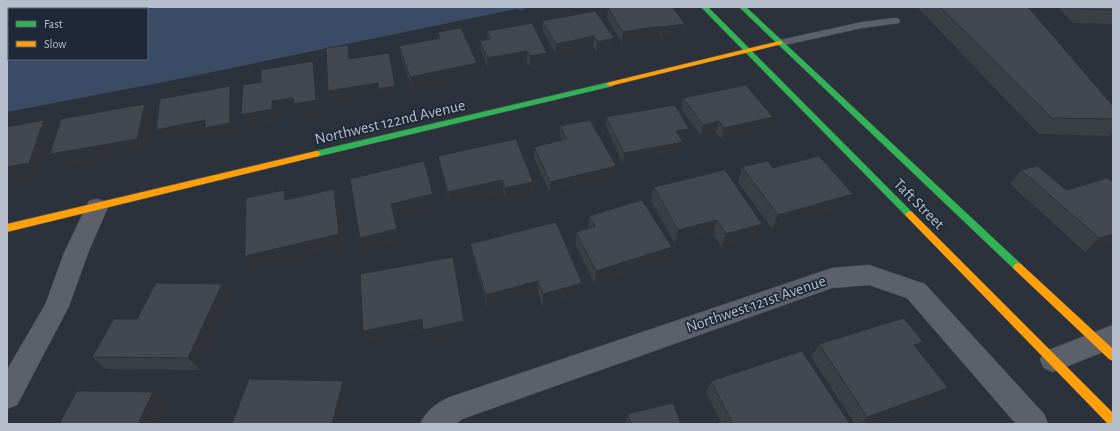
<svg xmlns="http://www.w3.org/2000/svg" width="1120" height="431" font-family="'Alegreya Sans',sans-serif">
<rect width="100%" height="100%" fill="#2c323c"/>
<path fill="#3a4b66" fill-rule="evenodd" d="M 7,7 L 531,7 L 520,10 L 516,9 L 169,81 L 7,112 ZM 9,9 L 147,9 L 147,59 L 9,59 Z"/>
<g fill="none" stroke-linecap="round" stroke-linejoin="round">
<g stroke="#4a4e56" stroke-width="1">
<path id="lane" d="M 895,18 L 899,19 L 900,21 L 899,23 L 862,28 L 780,46 L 775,43 L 780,40 L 862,22 Z"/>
</g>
<g stroke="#4a4e56" stroke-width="1">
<path id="street" d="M 97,199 L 105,201 L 108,207 L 88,253 L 69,306 L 17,405 L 7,409 L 7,370 L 46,303 L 64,253 L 86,207 L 89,201 Z
M 869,265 L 925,284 L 1044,414 L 1048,424 L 1016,424 L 907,298 L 869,285 L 832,288 L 462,419 L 456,424 L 420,424 C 426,410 439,401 453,396 L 832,268 Z
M 1113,325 L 1113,348 L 1053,372 L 1044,368 L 1040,360 L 1044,352 Z"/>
</g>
<g stroke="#4a4e56" stroke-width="1">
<path id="fast" d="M 701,7 L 708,7 L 912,212 L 913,214 L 912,216 L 906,216 Z
M 739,7 L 746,7 L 1021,264 L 1023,267 L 1021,270 L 1018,271 L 1015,270 Z
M 610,82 L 614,84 L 613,86 L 316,157 L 312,154 L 316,151 Z"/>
</g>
<g stroke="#4a4e56" stroke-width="1">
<path id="slow" d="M 780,41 L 783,43 L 782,44 L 610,86 L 606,84 L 610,82 Z
M 316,151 L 319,152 L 320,154 L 319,156 L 7,232 L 7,224 Z
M 909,211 L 912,212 L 1113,413 L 1113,424 L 1108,424 L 906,216 L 905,214 Z
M 1018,263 L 1021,264 L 1113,349 L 1113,361 L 1109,359 L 1015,270 L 1013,267 L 1015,264 Z"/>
</g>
<use href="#lane" fill="#5c6169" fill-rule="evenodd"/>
<use href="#street" fill="#5c6169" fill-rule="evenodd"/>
<use href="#fast" fill="#30b455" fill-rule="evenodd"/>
<use href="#slow" fill="#ff9f0a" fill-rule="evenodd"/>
</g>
<path fill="#3a3e45" d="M 917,7 L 1028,7 L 1113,106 L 1113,132 L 1109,136 L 1039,134 Z
M 1058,7 L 1113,7 L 1113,24 L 1073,23 Z
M 608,8 L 685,24 L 683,34 L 661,38 L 660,37 L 622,43 L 607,18 Z
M 595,11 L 614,49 L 597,52 L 593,47 L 556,54 L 543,31 L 542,21 Z
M 532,23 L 547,64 L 530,67 L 527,62 L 488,69 L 481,51 L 480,41 L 488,39 L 487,31 Z
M 438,32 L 478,77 L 413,91 L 402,60 L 399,46 L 439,38 Z
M 683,98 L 773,117 L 770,127 L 721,139 L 716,132 L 701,136 L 681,109 Z
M 606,117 L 687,140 L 682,140 L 683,142 L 681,153 L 623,164 L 606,127 Z
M 560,126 L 616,166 L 615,177 L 550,193 L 534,158 L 534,147 L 562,141 L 560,137 Z
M 438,156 L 533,182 L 534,196 L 507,202 L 504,194 L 451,206 L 441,170 Z
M 742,167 L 773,168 L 853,194 L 845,208 L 772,229 L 738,182 Z
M 1021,170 L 1066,190 L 1113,182 L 1113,243 L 1085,252 L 1010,184 Z
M 654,187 L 757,238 L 722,248 L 713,234 L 675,244 L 651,201 Z
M 589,216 L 669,261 L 595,285 L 576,246 L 576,232 L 588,228 Z
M 470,244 L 581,296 L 543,307 L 538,294 L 488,308 L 473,257 Z
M 231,297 L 200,370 L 106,369 L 92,357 Z
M 819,344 L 917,348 L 936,400 L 868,424 L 855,424 L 811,357 Z
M 711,381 L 850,424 L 722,424 L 706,393 Z
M 628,414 L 681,424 L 626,424 Z"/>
<path fill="#2f3238" d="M 685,24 L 683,34 L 661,38 L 662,27 Z
M 661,26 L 660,37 L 622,43 L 623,32 Z
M 594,36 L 593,47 L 556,54 L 556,44 Z
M 614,38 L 614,49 L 597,52 L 597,42 Z
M 348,45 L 351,55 L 352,70 L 349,59 Z
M 527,51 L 527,62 L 488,69 L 487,58 Z
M 389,53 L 392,63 L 397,97 L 381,100 L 380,94 L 331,102 L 328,91 L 378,83 Z
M 547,53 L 547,64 L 530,67 L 530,56 Z
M 313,61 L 318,75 L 321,114 L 299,118 L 297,112 L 279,116 L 279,124 L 248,129 L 241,115 L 272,101 Z
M 477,63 L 478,77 L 413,91 L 410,77 Z
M 230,86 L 235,96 L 235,134 L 211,139 L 207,132 L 163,141 L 156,130 L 205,120 Z
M 145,104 L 154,119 L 147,153 L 62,169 L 50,154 Z
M 7,114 L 14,122 L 7,140 Z
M 773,117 L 770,127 L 721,139 L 724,128 Z
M 44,120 L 55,135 L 41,177 L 7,184 L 7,167 Z
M 719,121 L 716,132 L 701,136 L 703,125 Z
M 689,129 L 687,140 L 674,142 L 676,131 Z
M 683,142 L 681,153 L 623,164 L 624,153 Z
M 616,166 L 615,177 L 550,193 L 550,182 Z
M 502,180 L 504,194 L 451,206 L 448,192 Z
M 533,182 L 534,196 L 507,202 L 505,188 Z
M 334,189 L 339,203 L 344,248 L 254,269 L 245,256 Z
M 284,190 L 291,204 L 285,200 Z
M 433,194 L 437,208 L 395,218 L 401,243 L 366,252 L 360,238 L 391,204 Z
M 853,194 L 845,208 L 772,229 L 778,215 Z
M 717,220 L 713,234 L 675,244 L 678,230 Z
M 762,224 L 757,238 L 722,248 L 726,234 Z
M 1113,234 L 1113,243 L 1085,252 L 1099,238 Z
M 672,247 L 669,261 L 595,285 L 596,271 Z
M 453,257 L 456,270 L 467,334 L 427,342 L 423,332 L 369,344 L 363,331 L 422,319 Z
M 538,281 L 538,294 L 488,308 L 486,295 Z
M 582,283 L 581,296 L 543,307 L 543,294 Z
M 222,284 L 231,297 L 200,370 L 188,358 Z
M 923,342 L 912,354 L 914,345 Z
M 343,381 L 350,393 L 342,424 L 332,424 Z
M 948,388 L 936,400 L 868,424 L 861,424 L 867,417 Z
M 153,392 L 166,403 L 157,424 L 138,424 Z"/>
<path fill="#434850" stroke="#2f3238" d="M 612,7 L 672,7 L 685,24 L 662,27 L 661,26 L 623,32 L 608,8 Z
M 940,7 L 1028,7 L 1113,106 L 1113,119 L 1052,118 Z
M 1081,7 L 1113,7 L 1113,10 L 1083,9 Z
M 595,11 L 614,38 L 597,42 L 594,36 L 556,44 L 542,21 Z
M 532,23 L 547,53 L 530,56 L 527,51 L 487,58 L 480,41 L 491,39 L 487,31 Z
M 461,28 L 477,63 L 410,77 L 399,46 L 440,38 L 438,32 Z
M 348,45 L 349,59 L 389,53 L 395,86 L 378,89 L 378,83 L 328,91 L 326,48 Z
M 313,61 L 316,100 L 294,104 L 293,98 L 272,101 L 272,109 L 241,115 L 243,85 L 261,82 L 261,70 Z
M 746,85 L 773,117 L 724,128 L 719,121 L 703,125 L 683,98 Z
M 230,86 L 230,123 L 205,128 L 205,120 L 156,130 L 160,99 Z
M 145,104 L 137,139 L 50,154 L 61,119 Z
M 675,105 L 689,129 L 676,131 L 683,142 L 624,153 L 606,117 Z
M 44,120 L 29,163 L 7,167 L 7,127 Z
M 590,120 L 616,166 L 550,182 L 534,147 L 567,139 L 560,126 Z
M 516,139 L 533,182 L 505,188 L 502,180 L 448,192 L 438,156 Z
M 819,156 L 853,194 L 778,215 L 742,167 L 767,161 L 773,168 Z
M 424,161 L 433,194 L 391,204 L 397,229 L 360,238 L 350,179 Z
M 1038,166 L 1066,190 L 1108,178 L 1113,182 L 1113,234 L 1099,238 L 1021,170 Z
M 725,170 L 762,224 L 726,234 L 717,220 L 678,230 L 654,187 Z
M 334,189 L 339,234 L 245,256 L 246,198 L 284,190 L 285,200 Z
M 642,200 L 672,247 L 596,271 L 576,232 L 595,226 L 589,216 Z
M 556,222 L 582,283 L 543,294 L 538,281 L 486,295 L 470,244 Z
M 453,257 L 464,321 L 423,330 L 422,319 L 363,331 L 360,274 Z
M 156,283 L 222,284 L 188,358 L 92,357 L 114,319 L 137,319 Z
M 904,318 L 923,342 L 914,345 L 948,388 L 867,417 L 819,344 Z
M 802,351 L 850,424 L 733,424 L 711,381 Z
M 249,379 L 343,381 L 332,424 L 232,424 Z
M 77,391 L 153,392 L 138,424 L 59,424 Z
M 673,403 L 681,424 L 631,424 L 628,414 Z"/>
<g text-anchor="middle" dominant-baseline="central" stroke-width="3.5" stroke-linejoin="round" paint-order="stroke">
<g font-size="16" fill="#b7becb" stroke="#1f2837">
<text transform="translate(390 122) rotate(-13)">Northwest 122nd Avenue</text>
<text transform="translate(919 204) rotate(45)">Taft Street</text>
<text transform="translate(756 304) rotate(-19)">Northwest 121st Avenue</text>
</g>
</g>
<rect width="1120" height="431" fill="none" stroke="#b7becb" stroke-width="16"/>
<rect x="8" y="8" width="140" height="52" fill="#1f2837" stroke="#5c6472"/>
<rect x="16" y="21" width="20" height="6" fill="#30b455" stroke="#5c6472"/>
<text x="44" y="28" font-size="12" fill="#b7becb">Fast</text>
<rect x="16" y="41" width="20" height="6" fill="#ff9f0a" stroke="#5c6472"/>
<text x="44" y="48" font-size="12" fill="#b7becb">Slow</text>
</svg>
